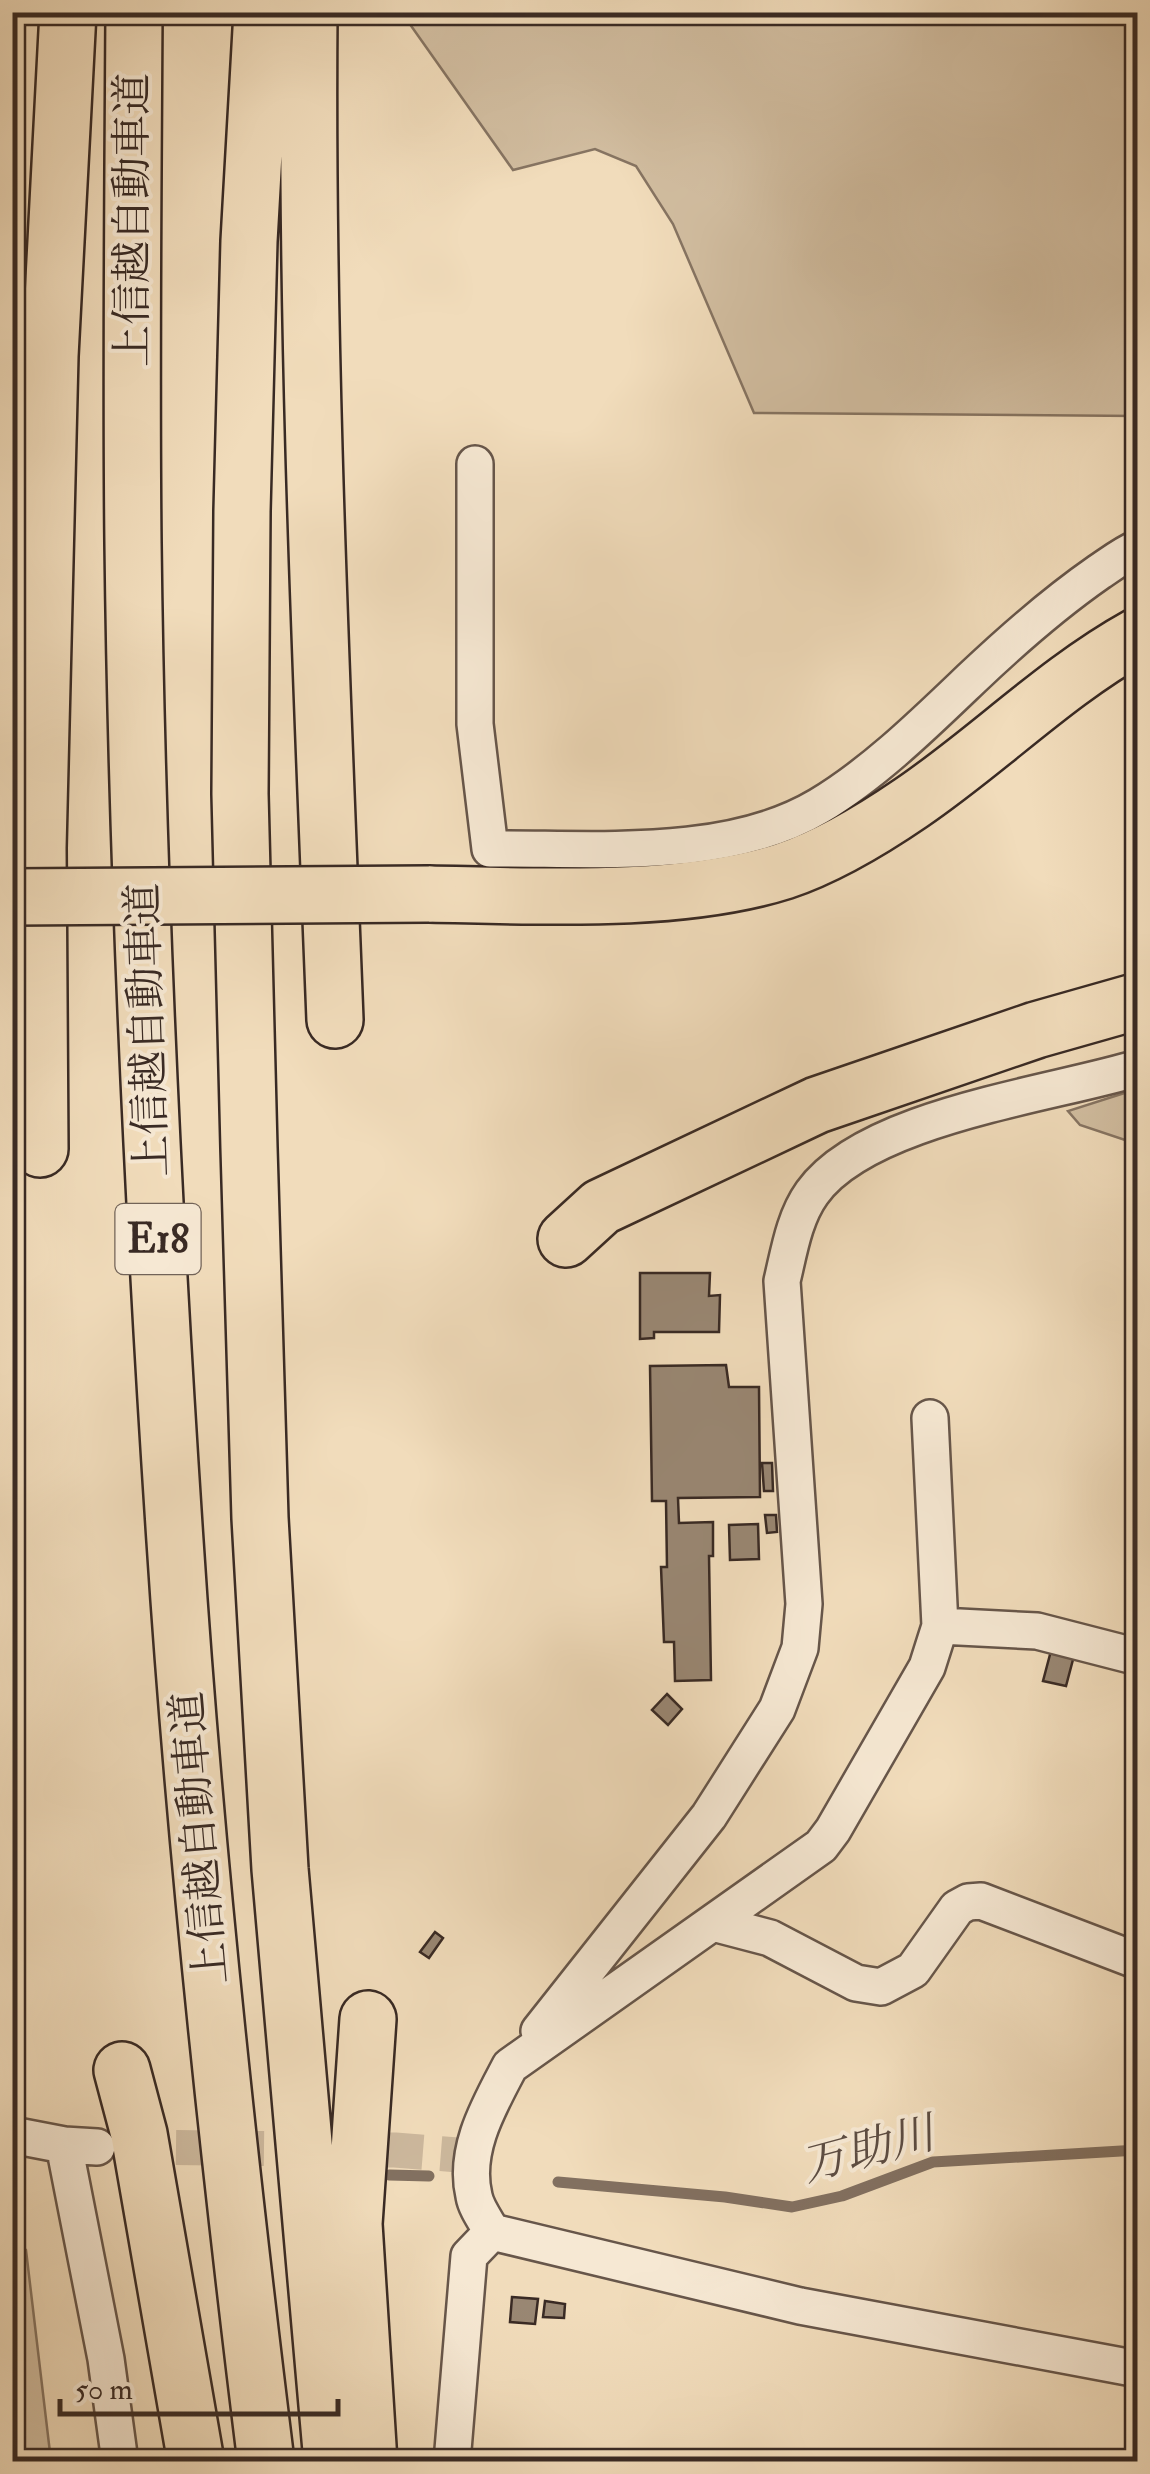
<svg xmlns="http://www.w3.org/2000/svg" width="1150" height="2474" font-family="'IM FELL Double Pica','Noto Serif JP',serif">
<rect width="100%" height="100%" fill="#f1dcbb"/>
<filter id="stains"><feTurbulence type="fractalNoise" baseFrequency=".002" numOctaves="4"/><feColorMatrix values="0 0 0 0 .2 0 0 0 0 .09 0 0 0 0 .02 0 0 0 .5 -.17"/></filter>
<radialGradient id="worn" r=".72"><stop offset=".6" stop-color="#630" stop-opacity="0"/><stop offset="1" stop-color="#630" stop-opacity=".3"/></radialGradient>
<path fill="#d2bea1" stroke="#867462" stroke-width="2.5" d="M 402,13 L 1137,13 L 1137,416 L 754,413 L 673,224 L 636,166 L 595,149 L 513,170 Z
M 1137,1089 L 1137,1144 L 1080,1125 L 1068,1111 Z
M 12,2236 L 26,2250 L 51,2461 L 13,2461 Z"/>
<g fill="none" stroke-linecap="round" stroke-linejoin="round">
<path stroke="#827060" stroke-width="11" d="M 389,2175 L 429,2176
M 558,2182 L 725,2197 L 792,2207 L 842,2196 L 933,2162 L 1138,2150"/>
</g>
<path fill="#998773" stroke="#392a24" stroke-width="2.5" d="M 640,1273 L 710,1273 L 709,1296 L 720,1295 L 719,1332 L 654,1332 L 654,1338 L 640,1339 Z
M 726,1365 L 729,1387 L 759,1387 L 760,1497 L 678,1498 L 679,1523 L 713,1522 L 713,1556 L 709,1556 L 711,1680 L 675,1681 L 674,1642 L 664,1642 L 661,1567 L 667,1567 L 666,1501 L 652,1501 L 650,1366 Z
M 762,1463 L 772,1463 L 773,1491 L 764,1491 Z
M 765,1515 L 776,1515 L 777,1532 L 767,1533 Z
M 758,1524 L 759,1559 L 730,1560 L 729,1525 Z
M 1052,1647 L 1075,1652 L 1066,1686 L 1043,1681 Z
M 667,1694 L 682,1709 L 668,1725 L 652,1710 Z
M 435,1932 L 443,1938 L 429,1958 L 420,1952 Z
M 512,2297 L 538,2299 L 535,2324 L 510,2322 Z
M 545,2301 L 565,2304 L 564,2318 L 543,2317 Z"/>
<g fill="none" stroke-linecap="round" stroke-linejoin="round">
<path stroke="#ccb89d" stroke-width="35" stroke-dasharray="35 18" stroke-linecap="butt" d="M 123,2147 L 395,2150 L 471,2156"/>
<g stroke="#67564a" stroke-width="40">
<path id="minor" d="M 475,464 L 475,724 L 490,849 C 594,848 727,861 819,806 C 874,773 924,724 971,679 C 1011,641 1053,604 1099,572 C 1111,564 1124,554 1138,548
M 930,1418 L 940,1626 L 927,1667 L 833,1830 L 821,1846 L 510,2066 C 489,2106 463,2150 474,2196 C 476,2208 486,2221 492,2232 L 800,2306 L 1138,2369
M 940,1626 L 1037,1631 L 1138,1657
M 713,1923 L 770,1938 L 856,1983 L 881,1987 L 913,1970 L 957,1908 L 968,1902 L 981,1901 L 1138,1961
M 539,2031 L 709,1816 L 777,1709 L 800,1648 L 804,1604 L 782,1281 C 789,1252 794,1218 812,1193 C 866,1117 1049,1095 1138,1068
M 12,2135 L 64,2145 L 97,2147
M 64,2145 L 106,2359 L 120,2462
M 452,2462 L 469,2256 L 492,2232"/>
</g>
<g stroke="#392a24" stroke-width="60">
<path id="motorway" d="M 134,12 C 133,189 131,366 133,543 C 137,876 153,1209 175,1541 C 195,1849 228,2155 266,2462
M 262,12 L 249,241 L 242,511 L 240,794 L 249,1148 L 260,1518 L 280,1869 L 332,2462
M 309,12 C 306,349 322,685 335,1020
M 429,894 C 537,896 681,904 784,871 C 829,856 873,829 911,803 C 989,750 1055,682 1138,636
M 40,1149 L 38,848 L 50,356 L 68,12
M 566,1239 L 601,1207 L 817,1105 L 1036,1030 L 1138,1001
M 368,2019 L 354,2224 L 369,2462
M 122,2070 L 139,2134 L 196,2462"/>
</g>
<use href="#minor" stroke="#f6e8d3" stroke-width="35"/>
<use href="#motorway" stroke="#f1dcbb" stroke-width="55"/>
<g stroke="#392a24" stroke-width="60" stroke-linecap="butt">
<path id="motorway-bridge" d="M 12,897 L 429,894"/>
</g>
<use href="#motorway-bridge" stroke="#f1dcbb" stroke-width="55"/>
</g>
<g text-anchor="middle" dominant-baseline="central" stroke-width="8" stroke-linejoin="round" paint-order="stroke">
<rect fill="#f6e8d3" stroke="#726358" stroke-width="2.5" x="115.5" y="1204" width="85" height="70" rx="8"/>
<g font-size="40" font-weight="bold" fill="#392a24">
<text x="158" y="1239">E18</text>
</g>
<g font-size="42" fill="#392a24" stroke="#f6e8d3">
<text transform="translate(133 220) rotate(-90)">上信越自動車道</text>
<text transform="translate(148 1030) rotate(-92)">上信越自動車道</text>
<text transform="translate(200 1838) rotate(-95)">上信越自動車道</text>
</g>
<g font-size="45" font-style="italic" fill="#5d4d42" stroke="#f6e8d3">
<text transform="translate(868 2150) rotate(-15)">万助川</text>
</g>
</g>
<rect width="1150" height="2474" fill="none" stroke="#f1dcbb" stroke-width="50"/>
<rect x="15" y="15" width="1120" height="2444" fill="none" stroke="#392a24" stroke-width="5"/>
<rect x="25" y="25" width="1100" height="2424" fill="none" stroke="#392a24" stroke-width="2.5"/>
<path d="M60 2399v15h278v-15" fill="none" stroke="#392a24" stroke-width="5"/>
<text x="75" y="2399" font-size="30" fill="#392a24" stroke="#f6e8d3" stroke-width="8" paint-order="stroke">50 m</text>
<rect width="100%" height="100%" filter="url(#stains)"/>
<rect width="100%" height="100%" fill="url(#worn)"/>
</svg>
